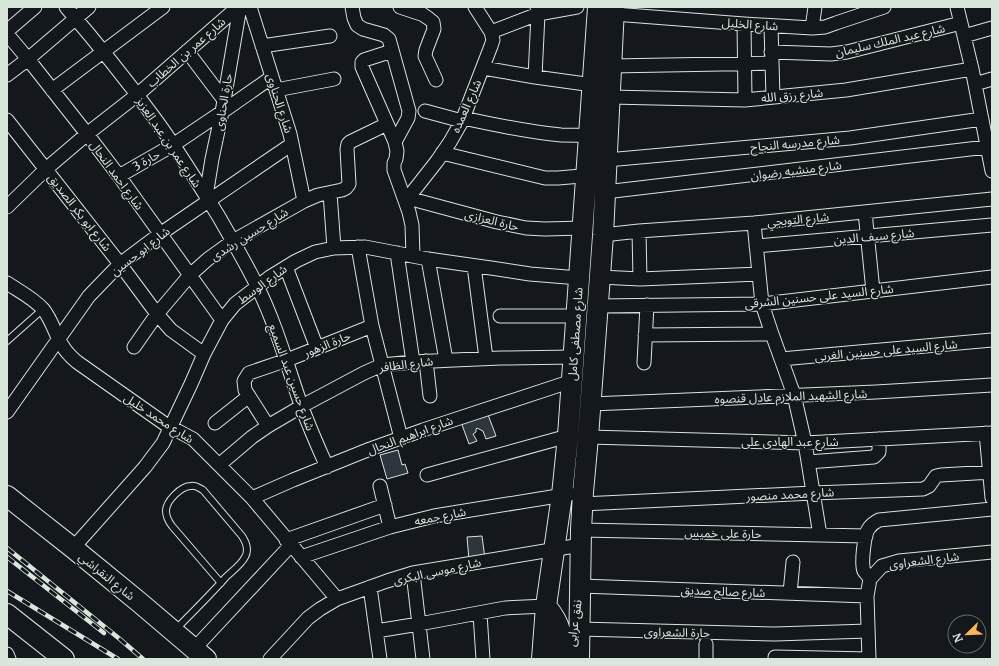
<svg xmlns="http://www.w3.org/2000/svg" width="999" height="666" font-family="Merriweather,'Noto Sans Arabic',serif">
<rect width="100%" height="100%" fill="#14181c"/>
<path fill="#2c363c" stroke="#d8e6dc" d="M 487,412 L 496,436 L 486,439 L 483,431 L 477,428 L 476,429 L 476,432 L 473,434 L 477,441 L 469,444 L 461,422 Z
M 398,450 L 402,465 L 405,464 L 408,473 L 387,479 L 380,455 Z
M 482,536 L 485,559 L 469,560 L 467,537 Z"/>
<g fill="none" stroke-linecap="round" stroke-linejoin="round">
<g stroke="#d8e6dc" stroke-width="8">
<path id="service" d="M 7,341 L 43,309
M 176,629 C 193,612 210,595 226,577 C 232,571 241,565 245,557 C 249,550 246,542 242,536 L 203,490 C 199,488 196,485 191,486 C 181,486 166,501 166,511 C 166,517 169,522 172,526 L 221,583"/>
</g>
<g stroke="#d8e6dc" stroke-width="15">
<path id="minor" d="M 66,7 C 96,42 125,78 153,116 C 177,148 198,183 219,217 C 232,240 246,263 257,286 C 276,324 287,365 301,405 C 309,426 318,447 327,467
M 250,7 L 290,134 L 304,201
M 352,7 L 354,18 L 357,25 L 363,29 L 384,35 L 389,39 L 409,111 L 408,118 L 395,142
M 400,7 L 421,14
M 415,7 L 422,14 L 428,18 L 433,22 L 434,29 L 426,50 L 425,56 L 436,80
M 957,7 L 972,69 L 992,171
M 614,14 L 744,24 L 812,28 L 825,27 L 836,23 L 884,7
M 744,24 L 745,100
M 771,26 L 773,97
M 812,28 L 815,7
M 7,31 L 35,7
M 491,32 L 538,14 L 577,7
M 7,34 L 28,59 L 87,134 L 119,176 L 222,320
M 964,36 L 992,28
M 262,46 L 330,36
M 187,51 L 224,100
M 392,51 L 364,60 L 362,62 L 362,67 L 395,142 L 397,151 L 396,159 L 394,163 L 394,170 L 409,212 L 412,225 L 413,256
M 771,52 L 831,54 L 847,52 L 961,23
M 611,66 L 772,63
M 483,68 L 535,77 L 593,85
M 7,75 L 28,59 L 89,7
M 535,77 L 538,14 L 537,7
M 975,84 L 992,79
M 52,90 L 163,7
M 276,90 L 334,79
M 610,97 L 745,100 L 846,90 L 972,69
M 425,111 L 462,121
M 463,118 C 495,125 528,132 561,135 C 570,135 580,135 589,136
M 7,120 L 120,264 L 157,314 L 171,330 L 204,354
M 442,153 L 545,178 L 558,178 L 593,175
M 607,160 L 850,138 L 982,119
M 119,176 L 173,145 L 222,112 L 272,77
M 605,192 L 987,147
M 330,193 L 334,248
M 206,196 L 212,159 L 222,112 L 240,7
M 404,197 L 497,222 L 526,228 L 545,229 L 583,228
M 408,198 L 437,161 L 450,142 L 462,121 L 491,46 L 493,40 L 491,32 L 475,7
M 7,207 L 46,169 L 87,134 L 137,95 L 238,7
M 865,212 L 873,291
M 754,223 L 762,304 L 772,334 L 794,395 L 805,443 L 820,535
M 639,231 L 640,279
M 603,235 L 639,231 L 754,223 L 992,199
M 756,246 L 992,225
M 358,247 L 372,326 L 401,438
M 397,253 L 413,362
M 428,259 L 446,360
M 474,266 L 486,358
M 286,267 L 317,348
M 600,277 L 640,279 L 759,274
M 7,283 C 19,291 33,298 43,309 C 52,320 55,334 62,345 C 66,352 71,357 77,362 L 165,424 L 193,439 L 252,498 L 337,599
M 598,306 L 762,304 L 992,277
M 500,316 L 577,316
M 645,335 L 772,334
M 134,347 L 157,314 L 190,275 L 208,259 L 233,241 L 304,201 L 318,195 L 342,190 L 346,188 L 349,184 L 347,149 L 348,144 L 350,142 L 387,124
M 781,359 L 992,340
M 426,361 L 430,396
M 644,363 L 647,305
M 591,404 L 876,392 L 992,385
M 7,412 L 89,296 L 120,264 L 160,234 L 292,144
M 215,423 L 249,396
M 268,426 L 245,390 L 244,381 L 249,373 L 287,360 L 372,326
M 986,433 L 992,498
M 588,437 L 805,443 L 992,433
M 808,462 L 874,457 L 879,452 L 879,439
M 219,465 L 252,437 L 268,426 L 302,406 L 364,373 L 382,365 L 413,362 L 454,360 L 501,358 L 574,357
M 427,475 L 568,436
M 380,486 L 390,527
M 252,498 L 293,480 L 370,449 L 423,430 L 572,381
M 582,504 L 813,493 L 923,489 L 929,486 L 936,476 L 941,475 L 992,472
M 581,530 L 866,536
M 286,540 L 385,505
M 73,548 L 145,467 L 163,443 L 191,384 L 204,354 L 222,320 L 235,304 L 270,277 L 296,261 L 315,252 L 334,248 L 365,247 L 428,259 L 491,268 L 530,274 L 579,278
M 301,557 L 390,527 L 434,516 L 570,494
M 413,573 L 423,659
M 870,579 C 869,576 866,574 864,571 C 861,564 864,534 869,528 C 872,524 875,522 879,520 L 992,509
M 580,586 L 867,596
M 370,587 L 380,659
M 790,593 L 793,562
M 480,614 L 483,659
M 579,629 L 775,634 L 868,631
M 376,631 L 419,624 L 505,608 L 546,606
M 194,649 L 291,545
M 7,654 L 9,659
M 775,657 L 869,659
M 270,659 L 308,618 L 320,609 L 337,599 L 387,581 L 413,573 L 581,545
M 706,659 L 706,644
M 869,659 L 867,596 L 870,579 L 882,566 L 899,561 L 992,552"/>
</g>
<g stroke="#d8e6dc" stroke-width="22">
<path id="primary" d="M 7,496 L 73,548 L 139,602 L 206,659
M 546,606 C 561,624 563,636 561,659
M 7,614 L 64,659
M 542,659 L 546,606 L 562,495 L 568,436 L 598,7
M 579,659 L 581,530 L 583,492 L 588,437 L 603,235 L 614,7"/>
</g>
<use href="#service" stroke="#14181c" stroke-width="6"/>
<use href="#minor" stroke="#14181c" stroke-width="13"/>
<use href="#primary" stroke="#14181c" stroke-width="20"/>
<g stroke="#d8e6dc" stroke-width="4.5">
<path id="rail" d="M 7,548 L 121,640 L 143,659
M 7,557 L 104,633
M 7,591 L 118,659"/>
</g>
<use href="#rail" stroke="#14181c" stroke-width="3" stroke-dasharray="9" stroke-linecap="butt"/>
</g>
<g text-anchor="middle" dominant-baseline="central" stroke-width="3" stroke-linejoin="round" paint-order="stroke">
<g font-size="12" fill="#d8e6dc" stroke="#14181c">
<text transform="translate(750 24) rotate(4)">شارع الخليل</text>
<text transform="translate(890 40) rotate(-13)">شارع عبد الملك سليمان</text>
<text transform="translate(186 52) rotate(-41)">شارع عمر بن الخطاب</text>
<text transform="translate(792 95) rotate(-5)">شارع رزق الله</text>
<text transform="translate(223 102) rotate(-80)">حارة الحناوى</text>
<text transform="translate(280 103) rotate(72)">شارع الحناوى</text>
<text transform="translate(466 106) rotate(-66)">شارع العمده</text>
<text transform="translate(169 142) rotate(56)">شارع عمر بن عبد العزيز</text>
<text transform="translate(795 143) rotate(-5)">شارع مدرسه النجاح</text>
<text transform="translate(146 160) rotate(-30)">حارة 3</text>
<text transform="translate(796 170) rotate(-7)">شارع منشيه رضوان</text>
<text transform="translate(117 175) rotate(54)">شارع احمد النحال</text>
<text transform="translate(80 212) rotate(52)">شارع ابو بكر الصديق</text>
<text transform="translate(798 219) rotate(-5)">شارع التوبجي</text>
<text transform="translate(492 220) rotate(14)">حارة العزازى</text>
<text transform="translate(249 234) rotate(-32)">شارع حسين رشدى</text>
<text transform="translate(874 236) rotate(-5)">شارع سيف الدين</text>
<text transform="translate(140 251) rotate(-38)">شارع ابو حسين</text>
<text transform="translate(262 284) rotate(-36)">شارع الوسط</text>
<text transform="translate(819 296) rotate(-6)">شارع السيد على حسنين الشرقى</text>
<text transform="translate(575 334) rotate(-86)">شارع مصطفى كامل</text>
<text transform="translate(327 344) rotate(-22)">حارة الزهور</text>
<text transform="translate(886 350) rotate(-5)">شارع السيد على حسنين الغربى</text>
<text transform="translate(406 364) rotate(-7)">شارع الظافر</text>
<text transform="translate(292 377) rotate(70)">شارع حسين عبد السميع</text>
<text transform="translate(791 396) rotate(-2)">شارع الشهيد الملازم عادل قنصوه</text>
<text transform="translate(159 418) rotate(33)">شارع محمد خليل</text>
<text transform="translate(410 435) rotate(-20)">شارع ابراهيم النحال</text>
<text x="790" y="441">شارع عبد الهادى على</text>
<text transform="translate(790 494) rotate(-3)">شارع محمد منصور</text>
<text transform="translate(440 516) rotate(-11)">شارع جمعه</text>
<text transform="translate(723 533) rotate(1)">حارة على خميس</text>
<text transform="translate(924 560) rotate(-7)">شارع الشعراوى</text>
<text transform="translate(437 571) rotate(-12)">شارع موسى البكرى</text>
<text transform="translate(107 576) rotate(39)">شارع النقراشي</text>
<text transform="translate(723 591) rotate(2)">شارع صالح صديق</text>
<text transform="translate(574 623) rotate(-82)">نفق عرابى</text>
<text transform="translate(677 632) rotate(1)">حارة الشعراوى</text>
</g>
</g>
<rect width="999" height="666" fill="none" stroke="#d8e6dc" stroke-width="16"/>
<g transform="translate(967 634) rotate(247)"><circle r="19" fill="#14181c" stroke="#626a69"/>
<path d="M0-3L7 15L0 10L-7 15Z" fill="#ffb74d"/>
<text y="-6" font-size="11" font-weight="bold" text-anchor="middle" fill="#d8e6dc">N</text>
</g>
</svg>
